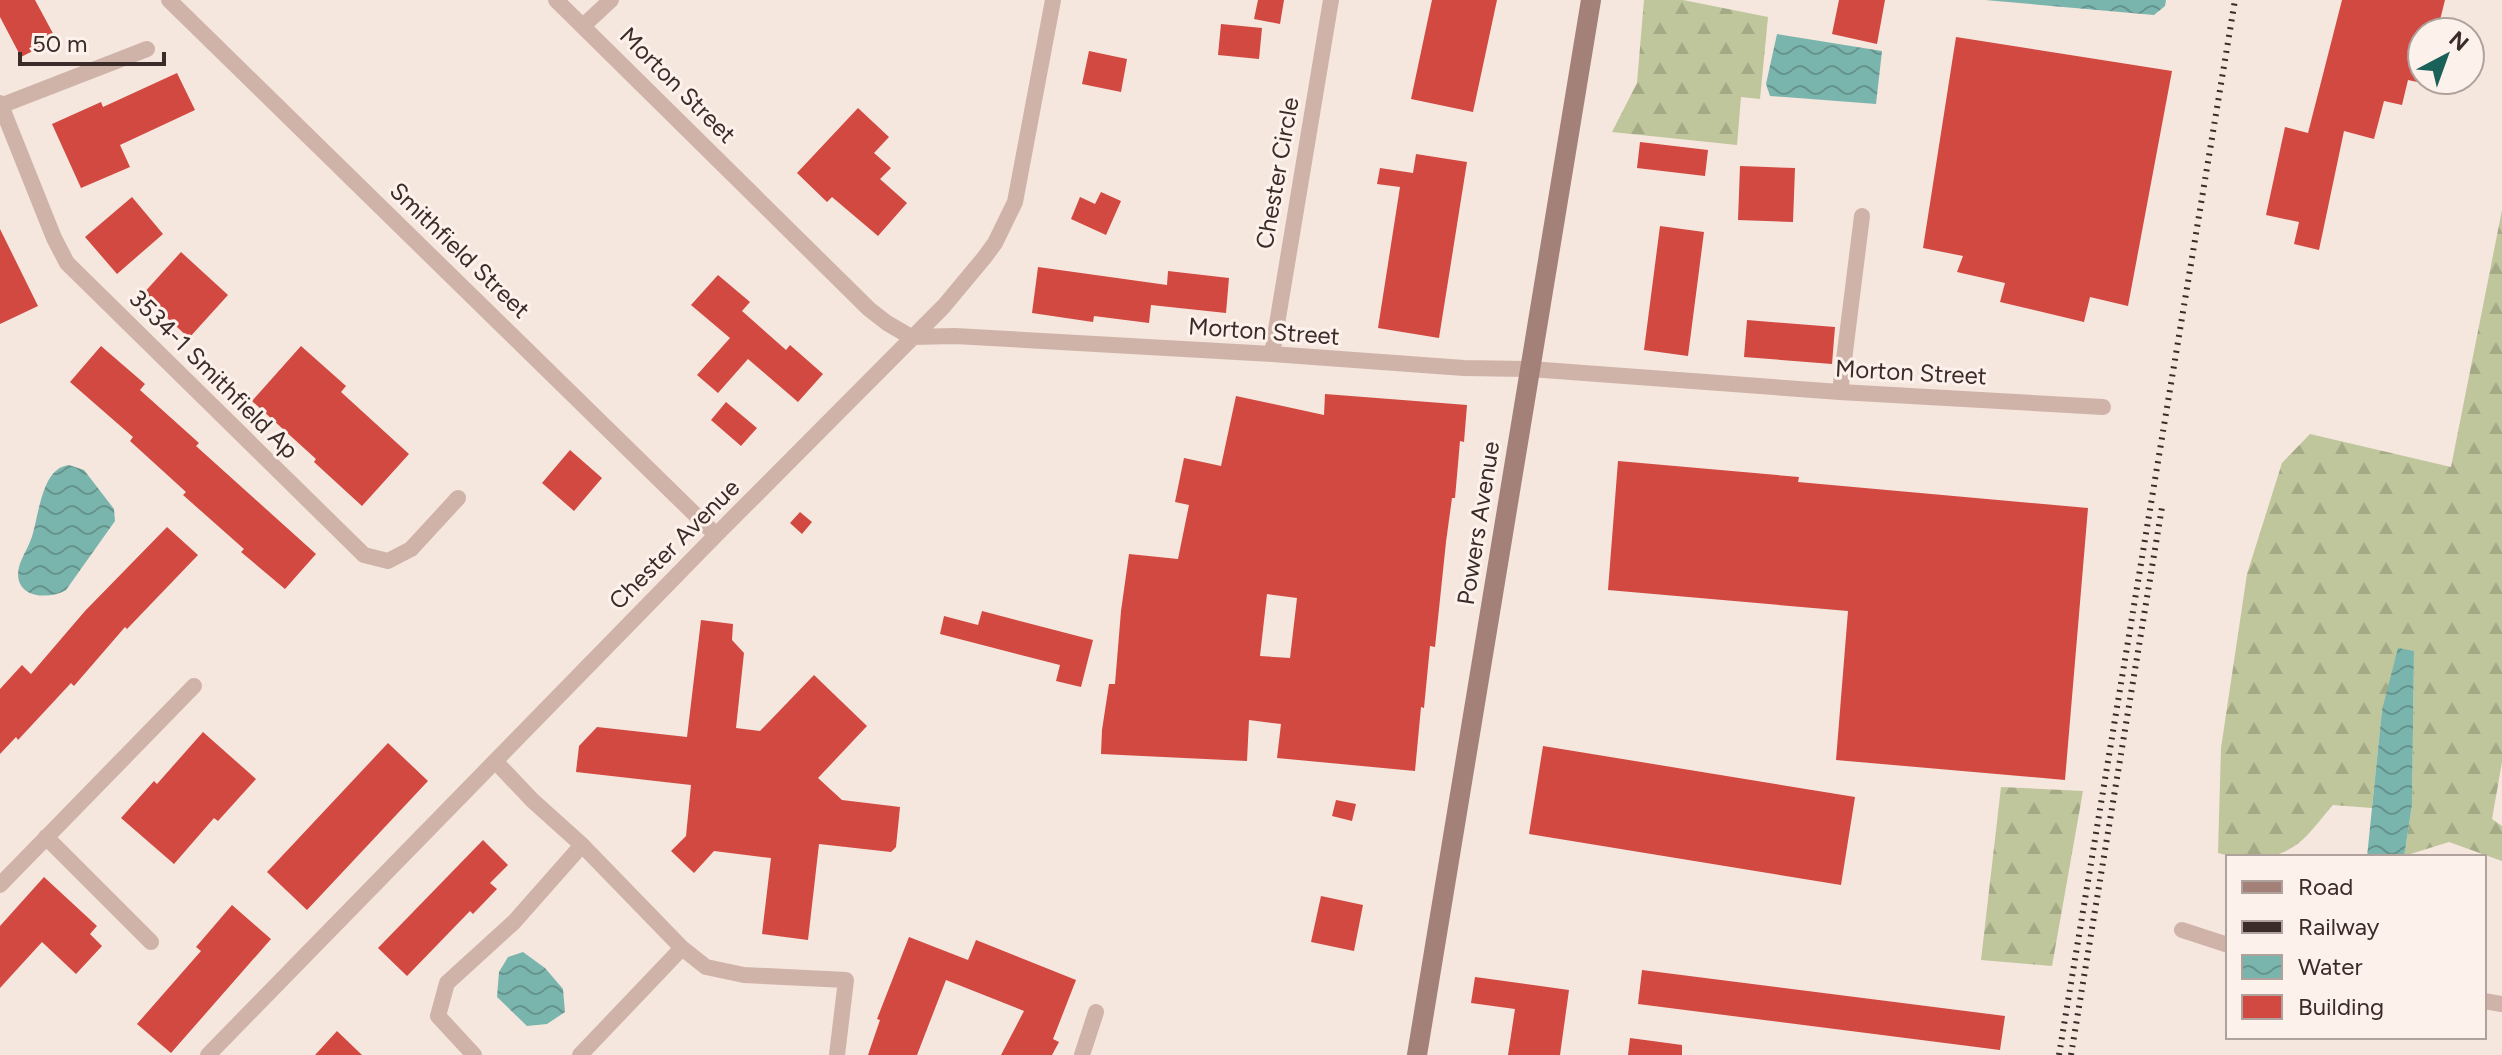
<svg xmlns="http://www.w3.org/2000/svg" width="2502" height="1055" font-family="Figtree,sans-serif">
<defs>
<pattern id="forest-firs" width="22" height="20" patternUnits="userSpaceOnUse" patternTransform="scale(2)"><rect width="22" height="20" fill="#bfc69c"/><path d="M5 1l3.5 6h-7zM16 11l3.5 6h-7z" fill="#a5aa86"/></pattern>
<pattern id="water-waves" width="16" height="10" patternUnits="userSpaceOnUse" patternTransform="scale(2)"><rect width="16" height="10" fill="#7ab5ad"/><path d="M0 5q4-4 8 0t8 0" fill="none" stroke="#65938d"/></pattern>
</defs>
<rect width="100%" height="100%" fill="#f5e6de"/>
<path fill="url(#forest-firs)" d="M 1644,0 L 1683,0 L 1768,17 L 1760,99 L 1741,97 L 1737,145 L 1612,132 L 1637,83 Z
M 2502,210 L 2502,762 L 2492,819 L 2502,826 L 2502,861 L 2449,842 L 2404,856 L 2412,805 L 2414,650 L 2382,710 L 2372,808 L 2333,805 C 2321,818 2308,838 2293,847 C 2272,861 2241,860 2218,853 L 2221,748 L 2247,574 L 2282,463 L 2310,434 L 2451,467 Z
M 2001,787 L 2083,791 L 2052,966 L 1981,960 Z"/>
<path fill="url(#water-waves)" d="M 1985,0 L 2166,0 L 2165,6 L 2154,15 Z
M 1777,34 L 1882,51 L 1876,104 L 1770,96 L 1766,84 Z
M 69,465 L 84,470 L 114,509 L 115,521 L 66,590 C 47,601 12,597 19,567 C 22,556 30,545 33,533 C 38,515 42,481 57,470 C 60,467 65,466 69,465 Z
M 2398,648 L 2414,651 L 2412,805 L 2404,857 L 2367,857 L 2382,710 Z
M 523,952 L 545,968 L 563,989 L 565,1012 L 547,1024 L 527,1026 L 497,997 L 499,972 L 508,957 Z"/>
<path fill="#d14940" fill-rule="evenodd" d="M 0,0 L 35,0 L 56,39 L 21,57 L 0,17 Z
M 1258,0 L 1284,0 L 1280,24 L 1254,19 Z
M 1432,0 L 1497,0 L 1473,112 L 1411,99 Z
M 1839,0 L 1885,0 L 1877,44 L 1832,34 Z
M 2342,0 L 2445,0 L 2437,32 L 2422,32 L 2422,83 L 2408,80 L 2402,105 L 2384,101 L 2374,139 L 2344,131 L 2319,250 L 2294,244 L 2299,222 L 2266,215 L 2285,127 L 2308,133 Z
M 1221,24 L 1262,28 L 1259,59 L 1218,55 Z
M 1956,37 L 2172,71 L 2128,306 L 2090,297 L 2084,322 L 2000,302 L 2005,283 L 1957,272 L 1963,256 L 1923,248 Z
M 1089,51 L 1127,59 L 1121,92 L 1082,84 Z
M 177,73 L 195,110 L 120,145 L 130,167 L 81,188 L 52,124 L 101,102 L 103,107 Z
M 858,108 L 889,137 L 874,153 L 891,168 L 880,179 L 907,203 L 878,236 L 832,197 L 827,202 L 797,173 Z
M 1640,142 L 1708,150 L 1705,176 L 1637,168 Z
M 1416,154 L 1467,162 L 1439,338 L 1378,328 L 1400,187 L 1377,184 L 1380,168 L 1413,173 Z
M 1740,166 L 1795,168 L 1793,222 L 1738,220 Z
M 1101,192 L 1121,201 L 1106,235 L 1071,219 L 1080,197 L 1095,204 Z
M 132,197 L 163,234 L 117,274 L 85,237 Z
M 1660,226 L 1704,232 L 1688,356 L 1644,350 Z
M 0,229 L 38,306 L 0,324 Z
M 181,252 L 228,295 L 189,338 L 142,295 Z
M 1038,267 L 1167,285 L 1168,271 L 1229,278 L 1226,313 L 1151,305 L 1149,323 L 1094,316 L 1093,322 L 1032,313 Z
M 718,275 L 750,302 L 742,311 L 786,350 L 790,345 L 823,374 L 798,402 L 748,359 L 718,393 L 697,375 L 730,338 L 691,305 Z
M 1747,320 L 1835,327 L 1832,364 L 1744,357 Z
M 101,346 L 145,384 L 140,390 L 199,443 L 196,446 L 316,554 L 285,589 L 241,552 L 244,549 L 183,495 L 186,492 L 130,441 L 133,437 L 70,382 Z
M 301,346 L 346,386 L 341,392 L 409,454 L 362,506 L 314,462 L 316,459 L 252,401 Z
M 1325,394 L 1467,405 L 1464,442 L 1460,441 L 1455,498 L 1452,498 L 1446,542 L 1435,647 L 1430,646 L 1424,708 L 1421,707 L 1415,771 L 1277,758 L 1281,724 L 1249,720 L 1247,761 L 1101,754 L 1102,730 L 1109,684 L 1115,684 L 1121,611 L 1129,554 L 1178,559 L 1189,505 L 1175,502 L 1184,458 L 1221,466 L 1236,396 L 1324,415 ZM 1267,594 L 1297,598 L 1290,658 L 1260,656 Z
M 726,402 L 757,428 L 741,446 L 711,420 Z
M 570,450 L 602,478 L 574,511 L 542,483 Z
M 1618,461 L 1799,477 L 1798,482 L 2088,508 L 2065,780 L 1836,760 L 1848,611 L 1608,590 Z
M 800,512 L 812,522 L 802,534 L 790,523 Z
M 167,527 L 198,555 L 127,629 L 125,627 L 74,686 L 71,683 L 18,740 L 16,737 L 0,754 L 0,689 L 22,665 L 31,674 L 85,611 Z
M 982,611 L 1093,640 L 1081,687 L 1056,681 L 1060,665 L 940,634 L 944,616 L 978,625 Z
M 701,620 L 733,624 L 732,640 L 744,653 L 736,728 L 760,731 L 814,675 L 867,726 L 818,778 L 842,800 L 900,807 L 896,847 L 891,852 L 819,844 L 808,940 L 762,934 L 771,858 L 714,851 L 694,873 L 671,851 L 686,836 L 691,785 L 576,772 L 579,746 L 597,727 L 687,737 Z
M 203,732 L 256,779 L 218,821 L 214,818 L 174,864 L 121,818 L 154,781 L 157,784 Z
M 388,743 L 428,781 L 307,910 L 267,872 Z
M 1543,746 L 1855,797 L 1841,885 L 1529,834 Z
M 1336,800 L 1356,804 L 1352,821 L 1332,816 Z
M 483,840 L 508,865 L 490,883 L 497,889 L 473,914 L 470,911 L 407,976 L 378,948 Z
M 44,877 L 97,926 L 90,934 L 102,946 L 76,974 L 42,942 L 0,988 L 0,926 Z
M 1321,896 L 1363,905 L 1354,951 L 1311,942 Z
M 232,905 L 271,939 L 171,1053 L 137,1024 L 201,951 L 196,947 Z
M 909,937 L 968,960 L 976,940 L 1076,980 L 1053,1039 L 1059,1042 L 1052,1055 L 1001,1055 L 1024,1011 L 946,980 L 917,1055 L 868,1055 L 880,1020 L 877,1019 Z
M 1642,970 L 2005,1016 L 2000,1050 L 1638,1004 Z
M 1475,977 L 1569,990 L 1560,1055 L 1508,1055 L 1515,1009 L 1471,1003 Z
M 337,1031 L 362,1055 L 315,1055 Z
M 1630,1038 L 1682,1045 L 1682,1055 L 1628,1055 Z"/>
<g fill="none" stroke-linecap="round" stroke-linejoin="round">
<path stroke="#cfb3a8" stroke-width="16" d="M 169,0 L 716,535
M 556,0 L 869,309 L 887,323 L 911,337 L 955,336 L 1272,354 L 1464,368 L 1530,369 L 1840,392 L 2103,407
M 583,26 L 611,0
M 0,103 L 54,238 L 67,263 L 364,555 L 388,561 L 411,549 L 458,498
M 0,106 L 147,49
M 1272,354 L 1331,0
M 1840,392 L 1862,216
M 495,761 L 532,800 L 582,845
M 46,837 L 151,942
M 0,885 L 194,686
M 2182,930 L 2228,945
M 2484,1001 L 2502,1004
M 208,1055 L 716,535 L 944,306 L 984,258 L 995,243 L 1015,202 L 1053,0
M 474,1055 L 438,1016 L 447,983 L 514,922 L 582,845 L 682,948
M 580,1055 L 682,948 L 706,967 L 744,975 L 846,980 L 837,1055
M 1082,1055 L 1096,1012"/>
<path stroke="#a38179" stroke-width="20" d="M 1417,1055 L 1591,0"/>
<path stroke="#3b2b29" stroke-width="6" stroke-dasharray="2 6" stroke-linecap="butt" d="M 2059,1055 L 2235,0
M 2071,1055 L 2162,507"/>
</g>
<g text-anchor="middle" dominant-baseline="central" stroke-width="6" stroke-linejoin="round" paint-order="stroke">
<g font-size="24" fill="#3b2b29" stroke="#fcf1eb">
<text transform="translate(678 85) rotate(45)">Morton Street</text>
<text transform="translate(1277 173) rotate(-80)">Chester Circle</text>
<text transform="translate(460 250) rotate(44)">Smithfield Street</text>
<text transform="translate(1264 331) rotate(4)">Morton Street</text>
<text transform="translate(1911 372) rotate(3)">Morton Street</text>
<text transform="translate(214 374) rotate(45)">3534-1 Smithfield Ap</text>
<text transform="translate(1478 523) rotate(-81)">Powers Avenue</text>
<text transform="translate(674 544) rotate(-45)">Chester Avenue</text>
</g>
</g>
<rect x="2226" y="855" width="260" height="184" fill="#fcf1eb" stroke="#afa29d" stroke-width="2"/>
<rect x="2242" y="881" width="40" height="12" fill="#a38179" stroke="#afa29d" stroke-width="2"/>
<text x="2298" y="895" font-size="24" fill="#3b2b29">Road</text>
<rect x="2242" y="921" width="40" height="12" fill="#3b2b29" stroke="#afa29d" stroke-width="2"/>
<text x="2298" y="935" font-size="24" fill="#3b2b29">Railway</text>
<rect x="2242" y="955" width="40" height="24" fill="url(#water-waves)" stroke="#afa29d" stroke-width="2"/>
<text x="2298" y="975" font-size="24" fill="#3b2b29">Water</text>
<rect x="2242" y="995" width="40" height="24" fill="#d14940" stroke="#afa29d" stroke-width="2"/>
<text x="2298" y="1015" font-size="24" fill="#3b2b29">Building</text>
<g transform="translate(2446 56) rotate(41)"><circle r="38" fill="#fcf1eb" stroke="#afa29d" stroke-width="2"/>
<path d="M0-6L14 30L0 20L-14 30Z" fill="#1a6159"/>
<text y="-12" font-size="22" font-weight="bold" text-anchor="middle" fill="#3b2b29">N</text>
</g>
<path d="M20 52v12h144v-12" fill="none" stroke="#3b2b29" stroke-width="4"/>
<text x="32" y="52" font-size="24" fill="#3b2b29" stroke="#fcf1eb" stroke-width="6" paint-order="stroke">50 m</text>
</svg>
